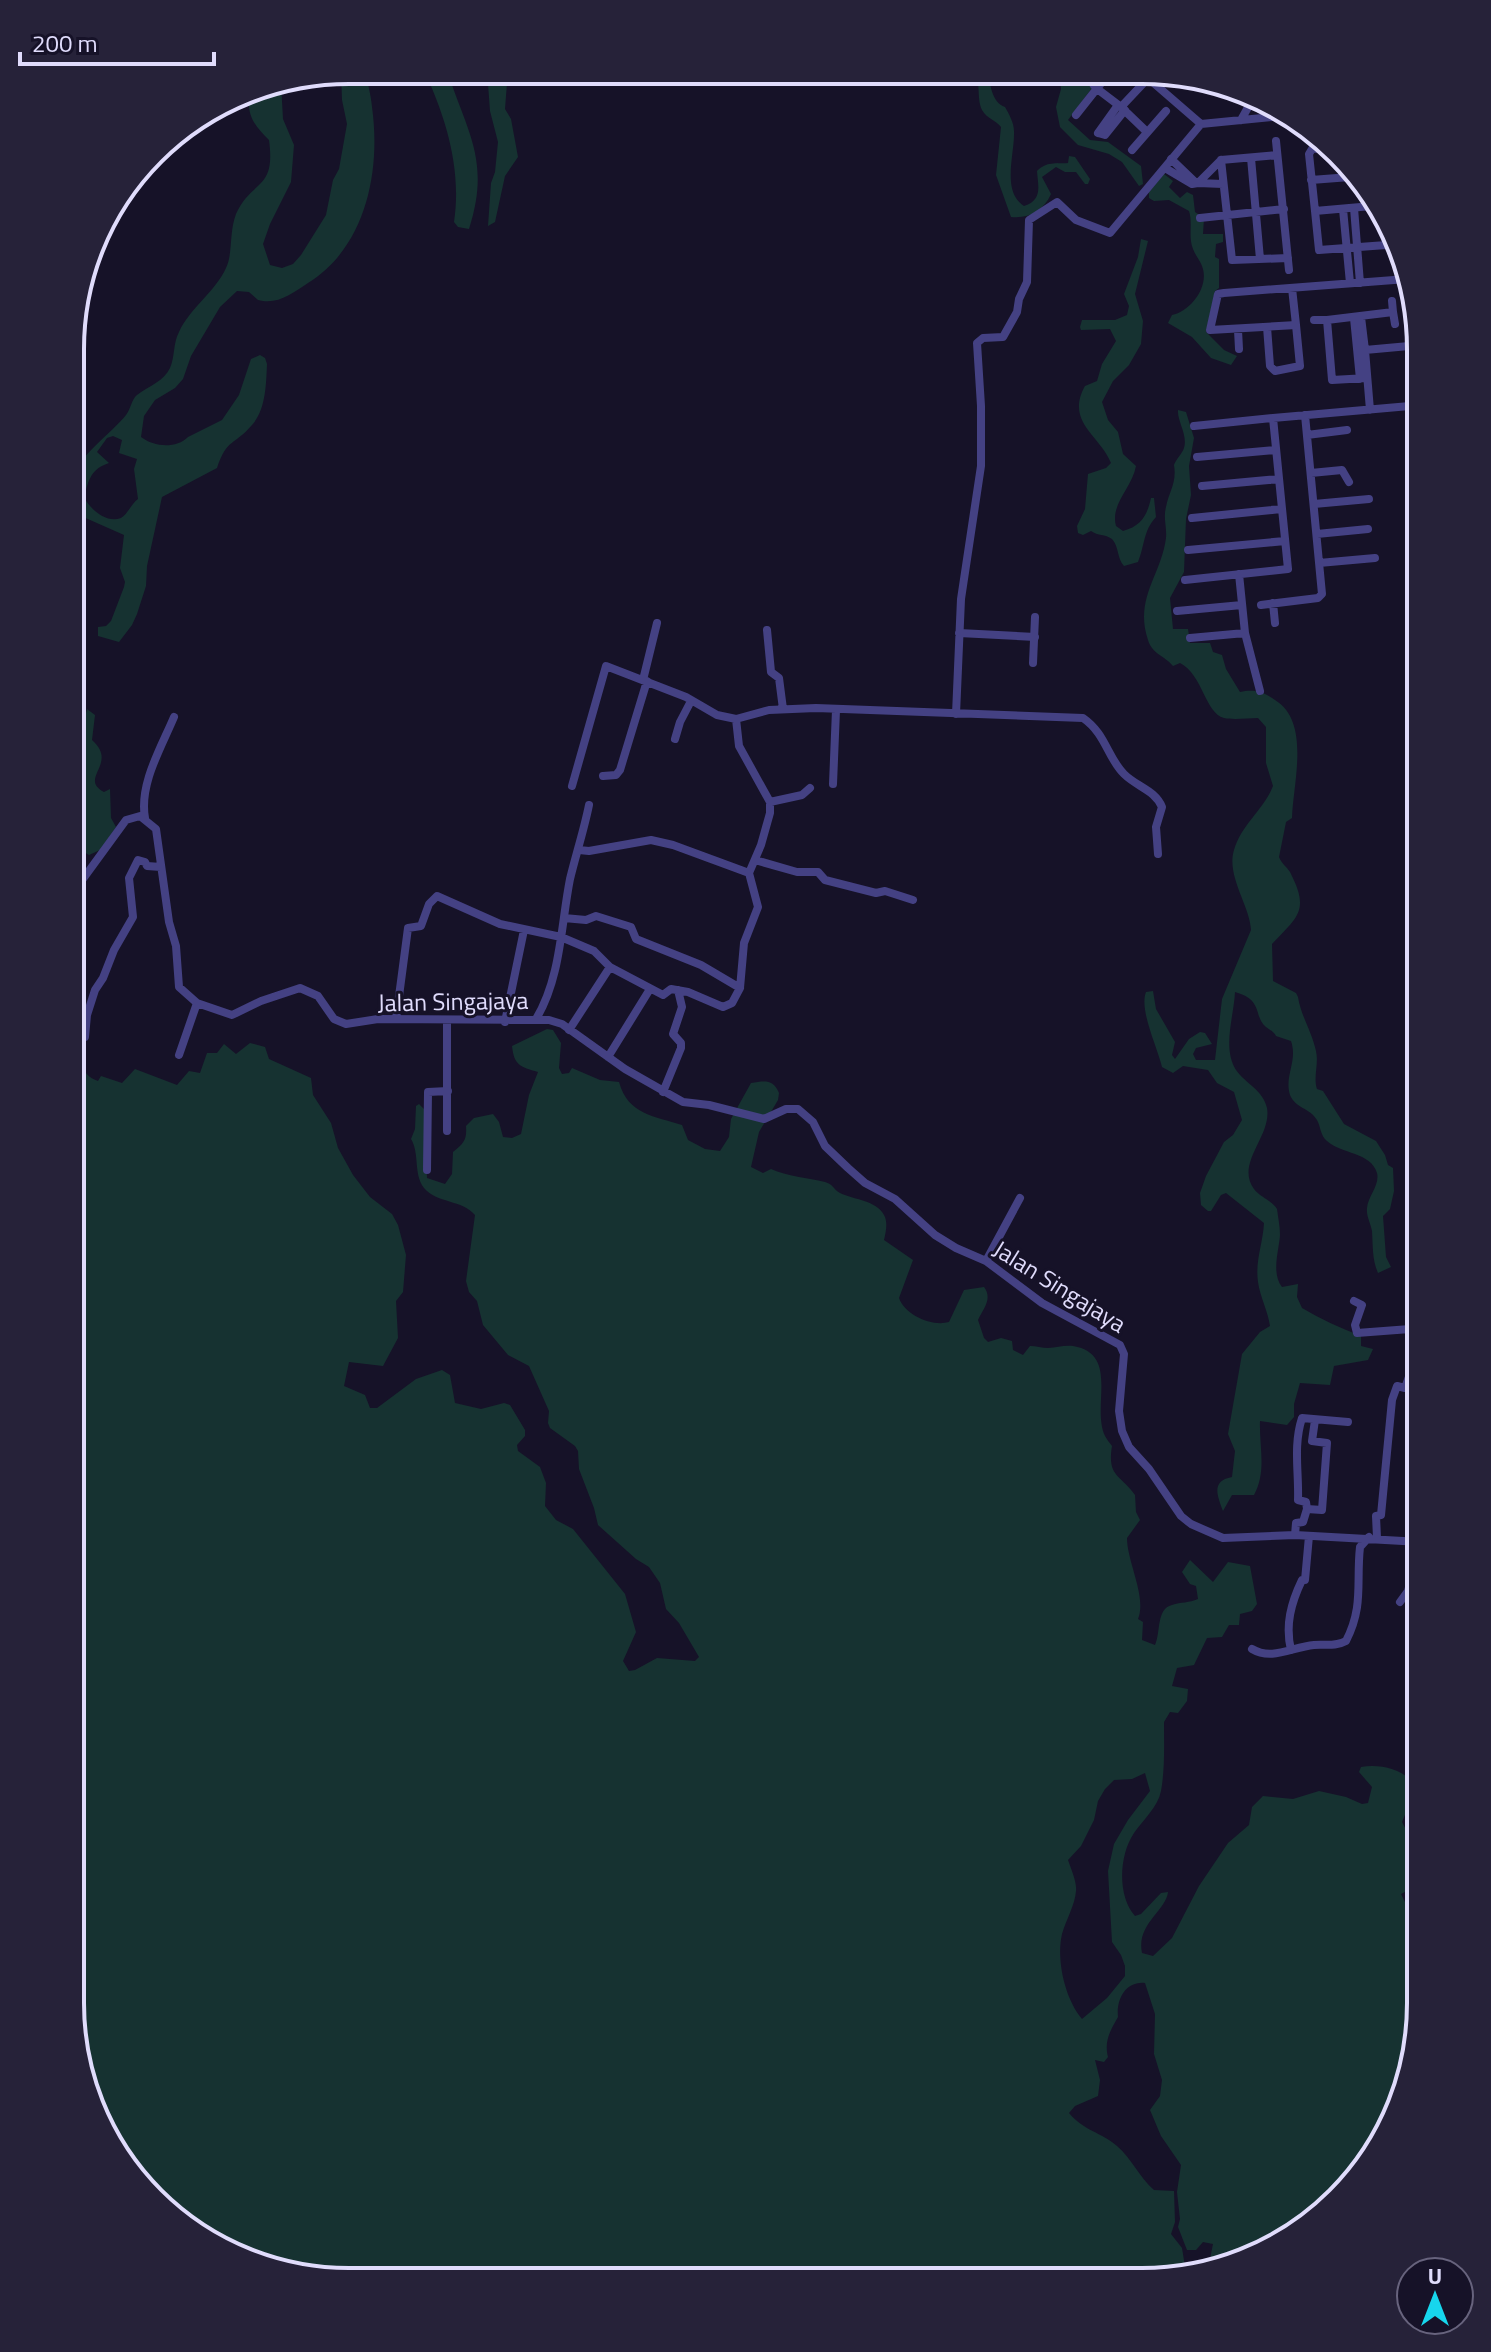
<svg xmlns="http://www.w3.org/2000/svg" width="1491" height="2352" font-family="'Titillium Web',sans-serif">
<rect width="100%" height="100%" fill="#161228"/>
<path fill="#163231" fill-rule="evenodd" d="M 349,70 L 366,70 C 367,83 371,94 372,107 C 381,171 366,247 308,283 C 291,294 278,305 258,300 L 249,292 L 237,291 L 220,307 L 191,356 L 183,379 L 175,388 L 155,400 L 144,416 L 141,437 C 154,447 176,449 188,437 L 222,420 L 239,395 L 251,359 L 260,355 L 265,358 L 267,364 C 266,385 266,409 252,425 C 234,446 227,438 217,468 L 162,497 L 147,566 L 146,586 L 137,614 L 132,625 L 119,642 L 98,636 L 98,627 L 106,626 L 111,621 L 124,587 L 125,582 L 120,568 L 124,535 L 72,512 C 72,502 71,491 72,481 C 75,458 112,433 126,415 C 131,409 131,400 137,395 C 149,386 164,381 170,368 C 175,357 173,343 179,332 C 190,308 215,292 226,268 C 233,254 229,232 236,214 C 252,179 276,191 269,140 C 252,123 246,114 250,89 L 281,83 L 283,119 L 294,145 L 291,182 L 270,224 L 263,244 L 270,265 L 282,268 L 293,264 L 301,255 L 326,215 L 333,180 L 339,169 L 347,124 L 342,100 L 341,72 ZM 113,436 L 122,440 L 119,453 L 137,459 L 134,469 L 138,499 C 132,503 127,515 121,518 C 106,524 89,508 84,497 C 89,479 91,469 109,463 L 97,452 L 107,438 Z
M 424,70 L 447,70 C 467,133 491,160 469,229 L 458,227 L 454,222 C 462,169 446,118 424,70 Z
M 487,70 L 508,70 L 505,109 L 511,119 L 518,157 L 505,176 L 495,222 L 488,226 L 491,183 L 495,172 L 498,142 L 490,111 Z
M 973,72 L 988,72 C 990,84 992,103 1005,107 C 1009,114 1014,123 1014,131 C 1015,154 1001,191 1024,206 C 1043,200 1038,186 1037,171 C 1047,161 1055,164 1068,163 L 1069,156 L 1075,157 L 1090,179 L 1088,184 L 1085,184 L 1076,172 L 1065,172 L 1056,167 L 1042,177 L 1051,194 C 1044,210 1029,219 1011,217 L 996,175 L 1001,127 C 996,120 987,119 982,110 C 976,97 982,82 973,72 Z
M 1059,72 L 1073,72 L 1092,88 L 1068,120 L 1090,140 L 1108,142 L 1141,166 L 1143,184 L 1139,186 L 1122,162 L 1109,154 L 1078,145 L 1060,127 L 1056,107 L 1061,89 Z
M 1164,174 L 1173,181 L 1169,187 L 1180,198 L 1187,192 L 1193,195 L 1195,212 L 1204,218 L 1203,234 L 1223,234 L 1223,242 L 1216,244 L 1215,257 L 1219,259 L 1219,288 L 1215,291 L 1206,332 L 1224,350 L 1237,356 L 1231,365 L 1211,358 L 1192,337 L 1168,323 L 1172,315 C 1191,311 1210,286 1202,266 C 1200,260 1195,255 1193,249 C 1188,237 1193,223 1189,211 L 1169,200 L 1154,201 L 1149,198 L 1149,192 Z
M 1141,239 L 1148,241 L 1135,294 L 1143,321 L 1141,344 L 1129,365 L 1113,381 L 1102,402 L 1108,420 L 1118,432 L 1123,454 L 1136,466 C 1132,488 1110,504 1116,526 L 1123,531 C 1141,526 1147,516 1151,498 L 1154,498 L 1156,517 C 1143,531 1145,545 1138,562 L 1124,566 C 1117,559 1119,546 1112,539 C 1105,534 1098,536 1091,531 L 1083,535 L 1078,533 L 1077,526 L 1085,509 L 1088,474 L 1106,468 L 1111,463 C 1100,435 1065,422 1085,386 L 1097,381 L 1102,364 L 1116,341 L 1110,329 L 1081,330 L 1080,327 L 1082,320 L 1115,320 L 1127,315 L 1129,306 L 1124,294 L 1138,257 Z
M 1178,410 L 1186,412 L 1194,438 L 1189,466 L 1191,495 L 1186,519 L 1184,572 L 1170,598 L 1173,629 L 1188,629 L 1190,643 L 1210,643 L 1213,652 L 1222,655 L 1226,669 L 1240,692 C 1255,689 1263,692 1275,700 C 1311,722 1293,783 1292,818 L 1286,822 L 1279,857 C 1282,864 1286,866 1290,872 C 1310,911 1298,916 1272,944 L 1273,981 L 1296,993 L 1298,997 C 1301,1016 1312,1032 1316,1051 C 1319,1064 1313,1077 1317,1089 L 1323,1091 L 1344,1124 L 1376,1141 L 1385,1155 L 1388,1165 L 1393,1168 L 1394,1191 L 1390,1209 L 1383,1216 L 1386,1257 L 1391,1267 L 1378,1273 C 1372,1259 1373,1246 1372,1231 C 1371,1224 1366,1216 1367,1208 C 1368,1196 1380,1185 1377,1173 C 1371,1152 1341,1154 1327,1141 C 1320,1135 1321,1127 1317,1120 C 1310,1108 1295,1108 1290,1095 C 1284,1076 1298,1061 1291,1041 L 1276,1036 C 1274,1032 1270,1030 1266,1027 C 1253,1016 1264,1000 1235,992 C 1234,1016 1222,1048 1236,1070 C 1246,1084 1263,1090 1267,1108 C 1272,1136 1235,1163 1254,1189 C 1260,1197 1271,1200 1277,1209 C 1278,1217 1280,1226 1280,1235 C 1279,1251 1271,1273 1282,1287 L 1298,1284 L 1297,1297 L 1302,1308 C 1321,1319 1340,1328 1361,1336 L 1361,1346 L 1373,1349 L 1368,1360 L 1334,1366 L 1330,1385 L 1300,1383 L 1294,1404 L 1294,1417 L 1287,1425 L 1260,1421 C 1259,1447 1267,1471 1254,1495 L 1232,1495 L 1223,1511 C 1217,1495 1211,1481 1232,1477 L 1235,1451 L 1228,1434 L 1242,1354 L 1260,1332 L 1270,1326 C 1268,1311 1260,1297 1258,1282 C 1255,1261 1263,1243 1264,1223 L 1226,1193 L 1221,1195 L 1211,1211 L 1208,1211 L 1201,1205 L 1200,1193 L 1206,1176 L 1224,1142 L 1233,1135 L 1242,1120 L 1234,1092 L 1217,1083 L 1208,1070 L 1183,1066 L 1173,1073 L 1162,1067 C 1157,1046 1139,1010 1146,992 L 1153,991 L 1156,1009 L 1175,1042 L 1172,1055 L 1175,1059 L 1189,1039 L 1200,1032 L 1205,1033 L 1212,1044 L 1196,1048 L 1193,1054 L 1196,1060 L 1215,1060 L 1222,999 L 1251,930 C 1250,906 1226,876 1234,850 C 1241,825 1264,809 1273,786 L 1266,763 L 1266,727 L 1258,718 C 1248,718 1234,720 1224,718 C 1205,713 1203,675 1180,663 L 1173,666 C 1165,656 1152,654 1148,640 C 1134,598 1161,576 1166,538 C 1167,527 1163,518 1166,507 C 1169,491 1177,483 1174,465 C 1176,459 1182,454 1184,448 C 1188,435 1177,421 1178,410 Z
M 87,709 L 95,715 L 92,740 C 119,764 78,778 104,792 L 110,789 L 111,818 L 116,827 L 100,850 L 89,855 L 72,845 L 72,773 Z
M 547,1029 L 553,1030 L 561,1043 L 559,1068 L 562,1074 L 569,1073 L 572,1068 L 600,1080 L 619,1082 C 628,1115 655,1116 682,1125 L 688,1140 L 705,1149 L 720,1151 L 729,1137 L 731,1119 L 751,1083 C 765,1081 773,1079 779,1093 L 778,1100 L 759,1132 L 751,1167 L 763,1173 L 771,1169 C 787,1176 808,1178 825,1182 C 833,1184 833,1189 840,1193 C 854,1200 876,1200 884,1215 C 888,1222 886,1232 884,1240 L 913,1260 L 899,1298 C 905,1315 932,1327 949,1322 L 964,1290 L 984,1287 C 993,1299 983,1309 978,1320 L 984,1338 L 988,1342 L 1001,1338 L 1012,1341 L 1013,1350 L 1023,1355 L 1030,1346 C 1036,1346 1042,1348 1048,1348 C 1057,1348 1063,1345 1073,1346 C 1120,1354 1091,1406 1105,1436 C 1107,1440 1110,1443 1112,1446 C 1107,1477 1120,1474 1135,1495 L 1136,1512 L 1140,1520 L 1127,1538 C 1127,1562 1147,1597 1138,1619 L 1143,1622 L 1142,1640 L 1155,1645 C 1161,1632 1156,1609 1172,1605 C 1181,1602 1189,1603 1198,1599 L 1196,1586 L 1190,1584 L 1182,1572 L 1190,1560 L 1213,1582 L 1228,1562 L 1250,1566 L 1257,1604 L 1252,1611 L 1240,1614 L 1239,1625 L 1229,1625 L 1222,1637 L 1207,1638 L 1194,1665 L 1177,1668 L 1172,1686 L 1188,1689 L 1187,1701 L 1178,1713 L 1170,1712 L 1164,1722 C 1164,1745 1165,1769 1161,1791 C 1158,1807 1142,1821 1134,1833 C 1119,1855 1117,1896 1135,1916 L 1141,1914 L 1161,1893 L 1168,1892 C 1166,1911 1136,1924 1142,1953 L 1153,1956 L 1172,1938 L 1199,1886 L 1228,1843 L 1249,1825 L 1252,1807 L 1263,1796 L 1293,1799 L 1319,1791 L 1346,1797 L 1362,1804 L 1368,1803 L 1372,1787 L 1359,1772 L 1361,1767 C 1378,1764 1397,1768 1410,1779 L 1410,1803 L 1402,1822 L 1413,1843 L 1420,1849 L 1420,1884 L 1401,1894 L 1407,1906 L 1420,1918 L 1420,2022 L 1400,2110 L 1364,2173 L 1249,2261 L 1208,2269 L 1213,2244 L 1203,2242 L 1196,2250 L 1187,2250 L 1178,2227 L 1180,2219 L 1177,2192 L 1181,2165 L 1161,2136 L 1150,2110 L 1160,2096 L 1162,2080 L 1154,2054 L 1155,2014 L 1145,1983 C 1126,1981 1116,1999 1118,2017 C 1110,2031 1104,2041 1108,2057 L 1104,2062 L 1095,2060 L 1100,2080 L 1098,2096 L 1075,2106 L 1069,2113 C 1084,2131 1101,2132 1117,2146 C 1132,2159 1139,2177 1154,2190 L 1174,2191 L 1175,2222 L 1171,2234 L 1182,2248 L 1186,2273 L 1143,2282 L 313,2280 L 179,2224 L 91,2110 L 70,2003 L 71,1035 L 76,1038 C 80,1056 78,1074 98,1081 L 101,1076 L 122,1083 L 135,1069 L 177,1085 L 189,1071 L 200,1073 L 207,1053 L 217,1053 L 224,1044 L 236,1054 L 250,1043 L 265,1047 L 269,1059 L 311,1078 L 313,1095 L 331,1123 L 338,1148 L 353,1175 L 370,1197 L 392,1214 L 398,1225 L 406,1255 L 403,1292 L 396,1301 L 398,1338 L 383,1366 L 349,1362 L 344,1386 L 365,1395 L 370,1408 L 377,1408 L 416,1379 L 442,1370 L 450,1375 L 455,1403 L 481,1409 L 504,1403 L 510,1405 L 525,1430 L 525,1436 L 517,1445 L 518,1451 L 540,1467 L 546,1483 L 545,1506 L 556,1520 L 573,1529 L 625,1594 L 636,1632 L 623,1661 L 629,1671 L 635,1670 L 657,1658 L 695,1661 L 699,1657 L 679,1623 L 666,1609 L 660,1583 L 649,1567 L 636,1559 L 598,1525 L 594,1508 L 579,1469 L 578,1451 L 575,1446 L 550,1428 L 548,1423 L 549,1411 L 529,1366 L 508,1355 L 483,1325 L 477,1301 L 469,1292 L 466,1281 L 475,1215 C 463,1200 436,1203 424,1188 C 413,1173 420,1154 411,1139 L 415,1129 L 416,1106 L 419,1104 L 425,1110 L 427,1178 L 445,1184 L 452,1174 L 453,1152 C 464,1143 467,1140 466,1126 L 474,1118 L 493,1114 L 499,1122 L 503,1137 L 512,1138 L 521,1134 L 529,1095 L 538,1072 C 520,1067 514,1065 512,1046 ZM 1145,1773 L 1150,1791 L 1128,1820 L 1114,1844 L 1108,1871 L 1112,1942 L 1121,1955 L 1125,1966 L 1125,1976 L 1107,1998 L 1082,2019 C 1065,1999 1056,1960 1062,1934 C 1066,1920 1075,1905 1076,1891 C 1077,1882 1071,1869 1068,1860 L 1081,1846 L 1094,1820 L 1098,1801 L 1105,1789 L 1114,1780 L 1132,1779 Z"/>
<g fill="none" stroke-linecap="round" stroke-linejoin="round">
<path stroke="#444183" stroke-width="8" d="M 1084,72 L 1096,88 L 1121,107 L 1154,72
M 1149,79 L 1201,124
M 1122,108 L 1147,132
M 1076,115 L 1110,72
M 1241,120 L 1251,102
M 1098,133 L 1105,135 L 1125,110
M 1098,133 L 1118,105
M 1276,141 L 1289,270
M 1132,150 L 1166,111
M 1277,155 L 1221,160 L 1232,260 L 1288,258
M 1251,158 L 1260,259
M 1171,159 L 1196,183
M 1165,168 L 1192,184 L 1198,183 L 1221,160
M 1311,180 L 1350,177
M 1198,183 L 1223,184
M 1372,206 L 1315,211 L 1319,250 L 1386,245 L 1383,221
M 1354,208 L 1360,283
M 1343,209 L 1350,283
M 1315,211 L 1309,154 L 1312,149 L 1328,148
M 1200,218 L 1284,209
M 1386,245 L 1398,244
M 1292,288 L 1296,325 L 1210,330 L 1218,294 L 1224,293 L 1407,279
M 1392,301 L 1393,312
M 1361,317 L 1365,350 L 1363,350
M 1354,318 L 1360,379
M 1314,320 L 1327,320
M 1267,327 L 1270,366 L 1275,371 L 1300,366 L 1296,325
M 1238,330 L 1239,349
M 1367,378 L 1332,380 L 1327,320 L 1393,312 L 1395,324
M 1370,410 L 1365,350 L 1420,345
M 1194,426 L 1273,418
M 1307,435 L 1347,430
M 1197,457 L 1276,450
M 1311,473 L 1342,470 L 1349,482
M 1202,486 L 1279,479
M 1314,504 L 1369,499
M 1192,518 L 1281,509
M 1317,534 L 1368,529
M 1188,550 L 1285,541
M 1319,563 L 1375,558
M 1185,580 L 1288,569 L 1273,418 L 1421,405
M 1273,603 L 1275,623
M 1261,605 L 1318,598 L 1322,594 L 1305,415
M 1177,611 L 1242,605
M 767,630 L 771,672 L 779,678 L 783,709
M 959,633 L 1035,637
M 1245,633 L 1260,691
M 1190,638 L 1245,633 L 1239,574
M 1033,663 L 1035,617
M 643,680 L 657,623
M 956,714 L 961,599 L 981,466 L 981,406 L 977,343 L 983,338 L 1003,337 L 1017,312 L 1019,299 L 1027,282 L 1029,220 L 1057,202 L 1076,220 L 1110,233 L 1201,124 L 1283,116
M 675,739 L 680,722 L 691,701
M 603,776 L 616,775 L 620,770 L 647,681
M 833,784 L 836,710
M 572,786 L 606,666 L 686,697 L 717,715 L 736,719 L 769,710 L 816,708 L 1083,718 C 1106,734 1107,757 1124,774 C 1137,787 1155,790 1162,807 L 1156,827 L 1158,854
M 770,802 L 802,795 L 810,788
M 145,818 C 139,784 161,748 174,717
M 579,850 L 589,851 L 651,840 L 673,845 L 749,873
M 755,860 L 797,872 L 818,872 L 825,880 L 876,893 L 885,891 L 913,900
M 72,894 L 126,820 L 140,816 L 156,829 L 169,922 L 176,946 L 179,987 L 197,1003 L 232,1015 L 261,1001 L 300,988 L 318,996 L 334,1019 L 346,1024 L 378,1019 L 549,1020 L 562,1024 L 625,1069 L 683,1102 L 709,1105 L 764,1119 L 786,1109 L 798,1109 L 813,1122 L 825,1146 L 848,1168 L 865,1183 L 895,1199 L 935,1235 L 956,1248 L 986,1261 L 1042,1303 L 1120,1345 L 1124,1354 L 1119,1411 L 1122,1431 L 1129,1447 L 1149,1469 L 1181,1516 L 1191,1524 L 1223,1538 L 1295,1535 L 1421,1542
M 564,918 L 586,920 L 596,916 L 631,927 L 636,939 L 701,965 L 740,988
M 396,1019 L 408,928 L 421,926 L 429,904 L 437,896 L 500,924 L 561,937 L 594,951 L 610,967 L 663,995 L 671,989 L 688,992 L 723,1007 L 732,1003 L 740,988 L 744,943 L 758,907 L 749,873 L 761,845 L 770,813 L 770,802 L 739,746 L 736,719
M 536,1019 C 561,978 561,924 570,879 C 576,854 584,830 589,805
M 447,1020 L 447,1131
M 505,1022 L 524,930
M 569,1030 L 610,967
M 85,1037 L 87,1015 L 95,990 L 103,978 L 114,950 L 133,917 L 129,878 L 138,860 L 145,862 L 147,866 L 161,867
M 179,1055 L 197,1003
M 608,1057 L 650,989
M 663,1092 L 681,1048 L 681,1043 L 673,1034 L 682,1007 L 678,990
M 427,1170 L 428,1092 L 448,1091
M 986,1261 L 1020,1198
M 1354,1301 L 1362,1305 L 1355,1325 L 1357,1333 L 1410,1329 L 1411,1371 L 1405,1388 L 1397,1386 L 1392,1400 L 1381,1515 L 1376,1516 L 1377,1538
M 1315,1420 L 1312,1441 L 1327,1443 L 1322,1510 L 1307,1509 L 1306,1502 L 1298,1500 C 1299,1472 1293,1446 1302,1418 L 1348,1422
M 1295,1535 L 1296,1523 L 1303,1522 L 1307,1509
M 1400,1602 L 1408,1591 L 1421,1545
M 1252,1649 C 1272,1661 1292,1647 1314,1645 C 1325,1644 1335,1647 1346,1641 C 1364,1606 1356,1583 1360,1547 L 1369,1537
M 1291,1650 C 1285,1625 1291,1603 1302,1580 L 1305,1580 L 1309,1536"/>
</g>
<g text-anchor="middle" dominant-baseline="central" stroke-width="6" stroke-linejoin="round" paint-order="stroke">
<g font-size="24" fill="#e0dcfc" stroke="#161228">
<text transform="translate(453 1001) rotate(-1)">Jalan Singajaya</text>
<text transform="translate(1060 1286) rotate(32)">Jalan Singajaya</text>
</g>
</g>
<path d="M0 0H1491V2352H0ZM349 84H1142A265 265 0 0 1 1407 349V2003A265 265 0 0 1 1142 2268H349A265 265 0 0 1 84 2003V349A265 265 0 0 1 349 84Z" fill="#262239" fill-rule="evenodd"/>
<path fill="none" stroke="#e0dcfc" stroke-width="4" d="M349 84H1142A265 265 0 0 1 1407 349V2003A265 265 0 0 1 1142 2268H349A265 265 0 0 1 84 2003V349A265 265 0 0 1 349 84Z"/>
<g transform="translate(1435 2296)"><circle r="38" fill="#161228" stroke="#67637d" stroke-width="2"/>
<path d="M0-6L14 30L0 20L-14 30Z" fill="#17d6ed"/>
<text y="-12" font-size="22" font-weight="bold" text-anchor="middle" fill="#e0dcfc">U</text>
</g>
<path d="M20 52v12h194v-12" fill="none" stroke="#e0dcfc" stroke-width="4"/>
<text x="32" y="52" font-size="24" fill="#e0dcfc" stroke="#161228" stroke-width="6" paint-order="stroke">200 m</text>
</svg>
